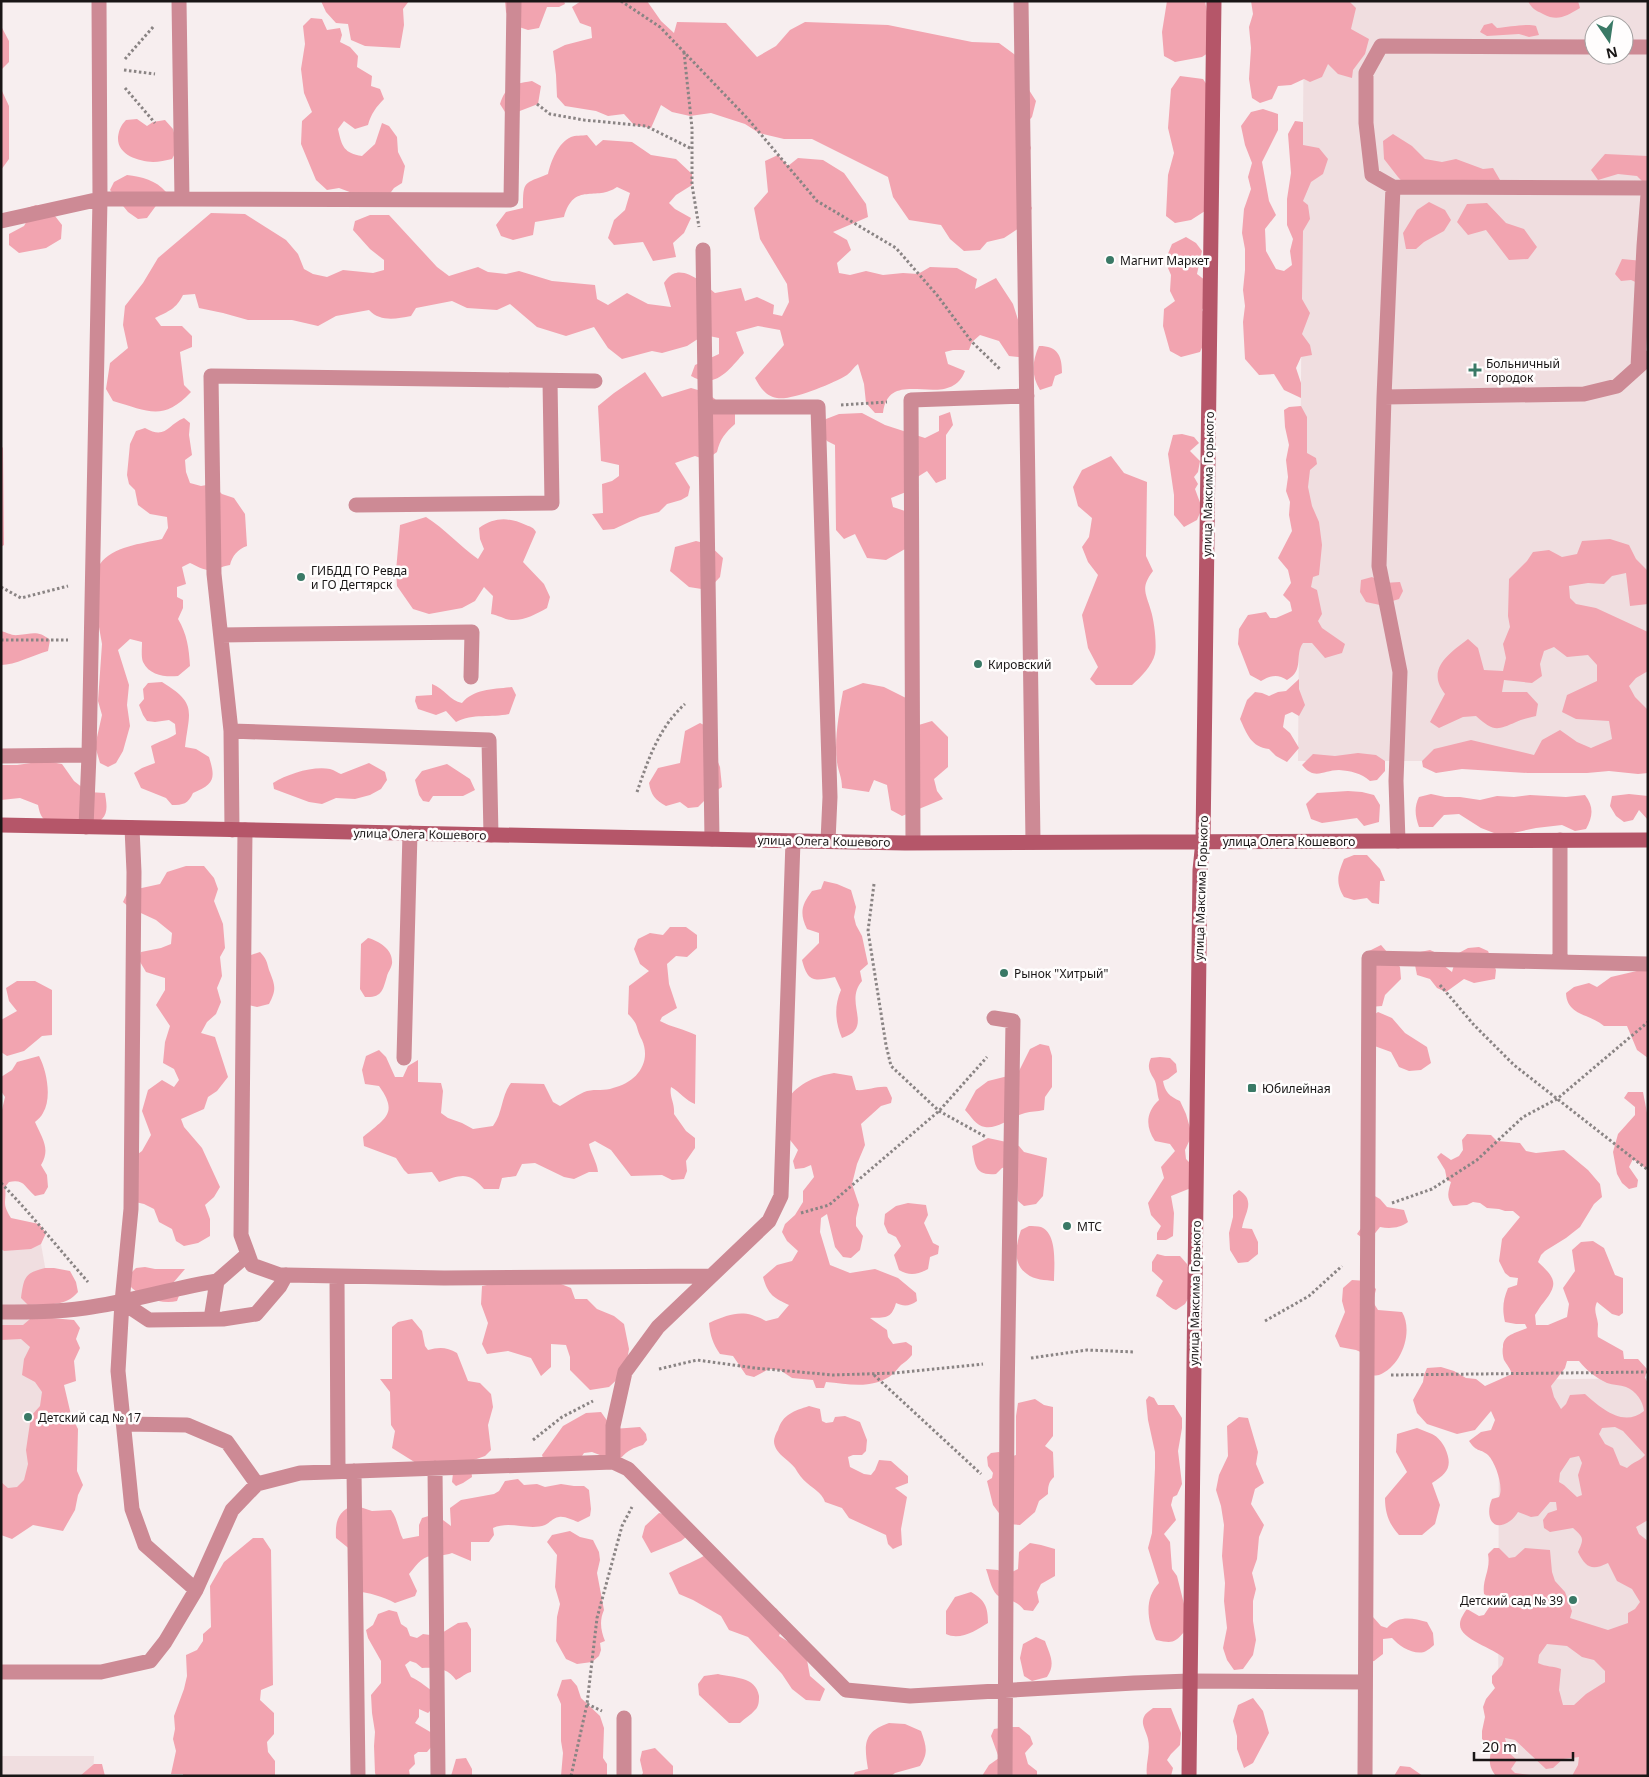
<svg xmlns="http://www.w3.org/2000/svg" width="1649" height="1777" font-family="'Noto Sans',sans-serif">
<rect width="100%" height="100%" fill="#f7eeef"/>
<path fill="#f0dee0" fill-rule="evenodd" d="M 1304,1 L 1648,1 L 1648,761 L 1298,761 ZM 1594,25 L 1624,25 L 1624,55 L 1594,55 Z
M 1,1243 L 41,1244 L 53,1312 L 58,1516 L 1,1516 Z
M 1648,1378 L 1648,1776 L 1498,1776 L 1499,1380 Z
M 1,1756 L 94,1756 L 93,1776 L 1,1776 Z"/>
<path fill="#f2a4b0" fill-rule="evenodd" d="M 321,1 L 409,1 L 403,9 L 404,25 L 400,48 L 365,46 L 351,40 L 348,24 L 336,23 L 326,12 Z
M 505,1 L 564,1 L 565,4 L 559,7 L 547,7 L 539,28 L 528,30 L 513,25 L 506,12 Z
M 581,1 L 647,1 L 661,21 L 674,33 L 677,22 L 726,23 L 757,57 L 776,46 L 790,30 L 805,22 L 888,25 L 972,42 L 999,43 L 1022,60 L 1029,90 L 1036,101 L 1032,117 L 1023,127 L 1031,148 L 1024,165 L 1024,194 L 1032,208 L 1025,224 L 1004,238 L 987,242 L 980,250 L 964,251 L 950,239 L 941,225 L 909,220 L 893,197 L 888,177 L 812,139 L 784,139 L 759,133 L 745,124 L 711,113 L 690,116 L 672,112 L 661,105 L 651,128 L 634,125 L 624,114 L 608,116 L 596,111 L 565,106 L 557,97 L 556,75 L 553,51 L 565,45 L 592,38 L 591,27 L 580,23 L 572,7 Z
M 1167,1 L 1205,1 L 1214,49 L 1202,57 L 1175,62 L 1164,56 L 1162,32 Z
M 1251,1 L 1349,1 L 1356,8 L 1351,29 L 1369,39 L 1365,54 L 1353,70 L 1352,78 L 1338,74 L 1328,64 L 1322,77 L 1310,82 L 1304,79 L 1291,85 L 1278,86 L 1272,99 L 1260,103 L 1252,98 L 1249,79 L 1251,48 L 1249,27 L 1253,14 Z
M 1528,1 L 1578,1 L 1580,8 C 1566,16 1558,22 1543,14 C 1535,10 1532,9 1528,1 Z
M 311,18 L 322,19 L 327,30 L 340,28 L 342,35 L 340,42 L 350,47 L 358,56 L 357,67 L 372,76 L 371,86 L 380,89 L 384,99 C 376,107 371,114 368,125 L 355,129 L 344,121 L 338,129 C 342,147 344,153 362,156 L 375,144 L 382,123 L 389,126 L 397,137 L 398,152 L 405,166 L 402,183 L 394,188 L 386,199 L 355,194 L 339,188 L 327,190 L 316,180 L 301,144 L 302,121 L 312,112 L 304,93 L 301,69 L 305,44 L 303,26 Z
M 1492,23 L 1497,28 C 1509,27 1527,23 1536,26 L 1539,35 L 1529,37 L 1519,34 L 1487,36 L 1480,32 L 1484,25 Z
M 1,26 L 9,41 L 9,62 L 1,70 Z
M 1180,76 L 1203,79 L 1213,94 L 1205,211 L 1191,220 L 1175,223 L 1166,216 L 1168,175 L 1174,153 L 1168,128 L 1171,89 Z
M 532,81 L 541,86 L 538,104 L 512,114 L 505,112 L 500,104 C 506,85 514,84 532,81 Z
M 1,85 L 2,91 L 9,106 L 9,159 L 1,170 Z
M 1263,109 L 1278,114 L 1278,130 L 1262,162 L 1269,201 L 1276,215 L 1265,229 L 1266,251 L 1276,269 L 1284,271 L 1292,265 L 1290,251 L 1293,239 L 1287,225 L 1287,199 L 1291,173 L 1288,134 L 1295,121 L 1303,122 L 1303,145 L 1319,148 L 1328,159 L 1323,174 L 1311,182 L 1303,201 L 1308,205 L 1310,219 L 1303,231 L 1302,299 L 1310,313 L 1302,334 L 1310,345 L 1312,355 L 1301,357 L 1296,368 L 1301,383 L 1301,398 L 1284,390 L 1274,374 L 1259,375 L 1245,359 L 1243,322 L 1245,306 L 1243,290 L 1245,270 L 1245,249 L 1242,233 L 1244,209 L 1251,189 L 1248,177 L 1252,163 L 1245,145 L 1241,126 L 1251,112 Z
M 137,119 L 147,126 L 153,122 L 165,120 L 173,129 L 178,148 L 172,159 C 166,160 159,162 153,162 C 138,161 117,155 118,137 C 119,130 121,125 126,120 Z
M 1393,134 L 1412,146 L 1425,159 L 1442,162 L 1456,159 L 1483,169 L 1493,168 L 1500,180 L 1408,188 L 1398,177 L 1384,159 L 1383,141 Z
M 587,135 L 596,146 L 603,140 L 632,142 L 651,155 L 676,159 L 692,174 L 692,185 L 676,195 L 669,203 L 675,209 L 691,218 L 684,233 L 673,243 L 676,257 L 653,261 L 643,242 L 614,245 L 608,238 L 614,220 L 625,210 L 630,193 L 617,187 C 596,202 574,181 564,217 L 535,222 L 533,235 L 513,240 L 501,236 L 496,225 L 506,212 L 523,208 C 523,180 524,184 548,174 C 551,161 558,143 571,137 C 575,135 582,136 587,135 Z
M 1605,154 L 1648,156 L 1648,187 L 1637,176 L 1618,174 L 1598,180 L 1591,170 Z
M 778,155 L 788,166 L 798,158 L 823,160 L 844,173 L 866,204 L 868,217 L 833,232 L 847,240 L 851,250 L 837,263 L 839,273 L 850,275 L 866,271 L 883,275 L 903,273 L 918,274 L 930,267 L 957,268 L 977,279 L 975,289 L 996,278 L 1013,304 L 1020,326 L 1027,358 L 1009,356 L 999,341 L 980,335 L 972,342 L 969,350 L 953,350 L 945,352 L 948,364 L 965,371 C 949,413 889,364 883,413 L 875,413 L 866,403 L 864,384 L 858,364 C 854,367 851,372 847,375 C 834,383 791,401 777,398 C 765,396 760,387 755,378 L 784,345 L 780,330 L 758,326 L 736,332 L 744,353 C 734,364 722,381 706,381 C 701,381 695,378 691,376 L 695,365 L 719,354 L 719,338 L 704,335 L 687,346 L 662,353 L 652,351 L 622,359 L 608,348 L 594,327 L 566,336 L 537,327 L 510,304 L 497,310 L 467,308 L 452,301 L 416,308 L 411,316 C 396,319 380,322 369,310 L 336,316 L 318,326 L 292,320 L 248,320 L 223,313 L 199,308 L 195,294 L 183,295 C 176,309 169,311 155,318 L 161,326 L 182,326 L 192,336 L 192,347 L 180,352 L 184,385 L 191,392 C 163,422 148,411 113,401 L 106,389 L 110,363 L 128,348 L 123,325 L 125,306 L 143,283 L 158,258 L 211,213 L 245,214 L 286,240 L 298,254 L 304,269 L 313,274 L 327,277 L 343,270 L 373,273 L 384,270 L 384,260 L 370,249 L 353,230 L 355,221 L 370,215 L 389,215 L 437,267 L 449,276 L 478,267 L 488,272 L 506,274 L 519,271 L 552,281 L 595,285 L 597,299 L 608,305 L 627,293 L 648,304 L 671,307 L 664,283 C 666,280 670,275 673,274 C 686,267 706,285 715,293 L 741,288 L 745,301 L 757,297 L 774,305 L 773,314 L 782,316 L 789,302 L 787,284 L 760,239 L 754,208 L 768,192 L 765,161 Z
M 127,175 C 142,177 156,180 166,192 L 147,218 L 138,219 L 128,212 L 110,190 L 114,182 Z
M 1429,202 L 1445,210 L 1451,220 L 1444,231 L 1424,242 L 1416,249 L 1406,249 L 1403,233 L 1417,210 Z
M 1487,203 L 1506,223 L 1524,229 L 1537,247 L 1528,259 L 1509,260 L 1486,230 L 1468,235 L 1457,222 L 1467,204 Z
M 36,205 L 55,216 L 62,225 L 61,239 L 46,248 L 19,253 L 9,245 L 9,234 L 24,226 L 28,219 L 27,208 Z
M 1186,237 L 1196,243 L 1202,251 L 1197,274 L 1210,284 L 1210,296 L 1202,310 L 1210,323 L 1205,341 L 1200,352 L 1181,357 L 1170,351 L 1163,326 L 1164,309 L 1175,301 L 1170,291 L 1171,275 L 1165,261 L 1172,244 Z
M 1622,259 L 1643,261 L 1642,285 L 1631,280 L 1621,281 L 1615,274 Z
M 1039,346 C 1058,346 1062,356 1062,373 L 1055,376 L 1052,386 L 1040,390 C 1031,375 1032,362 1039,346 Z
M 645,372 L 662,397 L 691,388 L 705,392 L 715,399 L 720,407 L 735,414 L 735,424 C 725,433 720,439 717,452 L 706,460 L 695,456 L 675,463 L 690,487 L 688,496 L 681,500 L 667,504 L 659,512 L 640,517 L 614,529 L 603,530 L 592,514 L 603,513 L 602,484 L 612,481 L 619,476 L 619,465 L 601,461 L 598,406 L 614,393 Z
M 1301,406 L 1307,417 L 1307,453 L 1316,458 L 1317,464 L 1310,470 L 1308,487 L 1312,506 L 1319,522 L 1322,545 L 1319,575 L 1313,577 L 1311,587 L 1317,590 L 1322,614 L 1318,621 L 1322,628 L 1345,644 L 1342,653 L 1325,658 L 1312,643 L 1303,643 C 1294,655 1305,670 1287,680 C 1277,673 1270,676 1261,681 L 1250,675 L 1238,644 L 1239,629 L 1248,615 L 1266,612 L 1270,618 L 1276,618 L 1292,611 L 1290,602 L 1283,595 L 1291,583 L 1288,570 L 1278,558 L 1292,531 L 1289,515 L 1290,502 L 1286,491 L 1288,477 L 1286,460 L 1289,445 L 1285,427 L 1284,410 L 1289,407 Z
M 950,412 L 953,425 L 946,435 L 946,479 L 936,483 L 927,471 L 911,481 L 911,490 L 891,498 L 893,507 L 911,513 L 905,549 L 886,560 L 867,558 L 855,534 L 844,539 L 836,530 L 835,445 L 827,441 L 818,428 L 826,419 L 839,414 L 862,413 L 885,425 L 925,438 L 939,431 L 939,416 Z
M 184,418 L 190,423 L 189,435 L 192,455 L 185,460 L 186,472 L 190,483 L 201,486 L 212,484 L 222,494 L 234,498 L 245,514 L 247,546 C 238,549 232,556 230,565 C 223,566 220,568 214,570 C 206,572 197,566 190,563 L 182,567 L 186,584 L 177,587 L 177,597 L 183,600 L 183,608 L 178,619 C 187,634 189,648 190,666 L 178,676 C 165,677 150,676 143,662 C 141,657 142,648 142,642 L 130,639 L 118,650 L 129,685 L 127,705 L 130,726 L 123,751 L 116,763 L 108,767 L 100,763 L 95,746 L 102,715 L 98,701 L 102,644 L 97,616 L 100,564 C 113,546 141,544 162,539 L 168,528 L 167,517 L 150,514 L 138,505 L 135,490 L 129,484 L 127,475 L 130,444 L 136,431 L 145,428 C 166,440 167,425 184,418 Z
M 1182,434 L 1194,437 L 1199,443 L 1190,451 L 1200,461 L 1198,472 L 1194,477 L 1198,484 L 1195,489 L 1202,508 L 1197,520 L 1184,527 L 1174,515 L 1174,495 L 1168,454 L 1173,435 Z
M 1,446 L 3,448 L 4,545 L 1,547 Z
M 1111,456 L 1124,473 L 1147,482 L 1146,556 L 1153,571 C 1140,588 1146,593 1151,611 C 1154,620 1157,644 1155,654 C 1152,666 1141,677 1132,685 L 1096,685 L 1090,679 L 1098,667 L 1088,648 L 1082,615 L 1098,575 L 1088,562 L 1082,547 L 1089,537 L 1092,518 L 1078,506 L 1073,487 L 1082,470 Z
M 426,517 C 445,529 460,546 478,559 L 484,549 L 480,539 L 479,528 C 495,517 508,517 526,525 C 531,527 533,527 536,532 L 523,562 L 544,584 L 550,597 L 547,608 C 536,614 524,621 511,620 C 506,620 498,615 491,614 L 493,596 L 484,587 L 475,601 L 462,608 L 429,614 L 413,609 L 397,586 L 396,571 L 400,525 Z
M 1610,539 L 1629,545 L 1636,559 L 1648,571 L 1648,604 L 1630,606 L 1626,573 L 1612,576 L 1604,584 L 1588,583 L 1569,586 L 1570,598 L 1576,604 L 1596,608 L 1648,632 L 1648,671 L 1636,678 L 1629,686 L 1635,697 L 1648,710 L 1648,773 L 1638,774 L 1609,771 L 1587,773 L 1528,773 L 1462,769 L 1436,773 L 1423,767 L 1422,761 L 1434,749 L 1471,740 L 1534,755 L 1542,740 L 1560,730 L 1577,742 L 1591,748 L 1612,739 L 1609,721 L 1576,719 L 1562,712 L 1567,695 L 1597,681 L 1597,665 L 1588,655 L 1567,657 L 1554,647 L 1544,651 L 1540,664 L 1542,676 L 1532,683 L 1504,680 L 1502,692 L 1527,692 L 1538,704 L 1536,716 C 1529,718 1522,719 1516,722 C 1496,731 1493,731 1476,716 L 1463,717 L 1439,728 L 1430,722 L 1445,694 C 1425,669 1450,653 1468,639 L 1478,648 L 1484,670 L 1503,671 L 1506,658 L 1503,644 L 1510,627 L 1508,616 L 1509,579 L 1527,561 L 1533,552 L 1549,550 L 1562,557 L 1577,554 L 1582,541 Z
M 696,541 L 708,544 L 723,558 L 720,577 L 708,590 L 689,587 L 670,571 L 675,547 Z
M 1372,577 L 1383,583 L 1400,582 L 1403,591 L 1399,599 L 1380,605 L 1366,602 L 1360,592 L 1361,580 Z
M 1,631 C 6,632 12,636 18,635 C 32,634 38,630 50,640 L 48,651 C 33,655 15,665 1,665 Z
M 1299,679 L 1299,689 L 1305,705 L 1299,716 L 1292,712 L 1285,715 L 1283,727 L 1290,733 L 1299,748 L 1287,762 L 1276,756 L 1269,749 C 1251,747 1247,734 1240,719 L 1247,700 L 1255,692 L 1262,693 L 1269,696 L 1278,692 L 1286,691 Z
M 162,682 C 198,704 189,711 185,747 L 196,749 L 209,757 C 216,779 214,784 193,793 C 188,804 183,805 172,805 L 166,798 L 141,788 L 134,773 L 142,768 L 155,763 L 151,746 C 160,741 169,739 176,734 L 175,724 L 169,720 L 155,722 L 147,721 L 143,715 L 139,705 L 144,699 L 143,689 L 148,683 Z
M 863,683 L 884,687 L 906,698 L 912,727 L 932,721 L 948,737 L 948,767 L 934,779 L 937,791 L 943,799 L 902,816 L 891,810 L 887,785 L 874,780 L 869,792 L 842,788 C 842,777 838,771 837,762 C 834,739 839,714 843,691 Z
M 432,684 C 444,688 450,701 462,703 C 473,689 494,689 512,687 L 516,695 L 509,714 C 491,718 473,713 456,722 L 446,711 L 436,715 L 418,709 L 415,701 L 416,696 L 432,695 Z
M 700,723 L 710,728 L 711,745 L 720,767 L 722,787 L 711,794 L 698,807 L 688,808 L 680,802 L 666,806 C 655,800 651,795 649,783 L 658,768 L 680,763 L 685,731 Z
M 1358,753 L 1376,755 L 1385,761 L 1385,771 L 1377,780 L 1370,781 C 1361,773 1351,771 1339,770 C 1323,770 1315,781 1302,765 L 1313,754 L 1335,756 Z
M 45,761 L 62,764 L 74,781 L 88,792 L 105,793 C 106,801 109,812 102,819 C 90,831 56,830 44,819 C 40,816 39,809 38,805 L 20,798 L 1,800 L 1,765 L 17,765 Z
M 369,763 L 385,772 L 387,780 L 381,789 L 370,795 L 355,799 L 336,798 L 322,804 L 309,802 L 274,789 L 273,783 C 288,774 312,766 330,769 C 334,770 338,773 341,774 Z
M 447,764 L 470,779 L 475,790 L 463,796 L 433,796 L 429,802 L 423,801 L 419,795 L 415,780 L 422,771 Z
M 1348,791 L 1362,792 L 1374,795 L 1380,805 L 1379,822 L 1364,826 L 1357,818 L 1322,823 L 1311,819 L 1306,804 L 1317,793 Z
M 1431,794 L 1445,797 L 1460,797 L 1480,800 L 1497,796 L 1514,797 L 1530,795 L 1566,797 L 1585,795 C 1594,807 1593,816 1586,829 L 1575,831 L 1562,825 L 1536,828 L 1513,833 L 1494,833 L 1481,828 L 1459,814 L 1444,815 L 1433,827 L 1419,827 C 1415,816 1414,807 1419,797 Z
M 1629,794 L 1648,796 L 1648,820 L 1639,810 L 1633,820 L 1624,822 L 1616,816 L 1610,806 L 1612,796 Z
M 1354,855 L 1367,855 L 1380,869 L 1385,881 L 1380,881 L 1379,904 L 1372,903 L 1367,898 L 1354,900 L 1344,897 C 1335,882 1338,874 1344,859 Z
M 186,866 L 204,866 L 214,878 L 218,889 L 214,901 L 223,924 L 225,948 L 220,957 L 222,976 L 217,988 L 221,1002 L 216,1014 L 207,1022 L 201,1033 L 215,1037 L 228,1077 L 217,1091 L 208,1097 L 204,1109 L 181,1119 L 184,1127 L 202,1148 L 220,1187 L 214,1197 L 205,1205 L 210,1219 L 210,1236 L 198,1243 L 184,1246 L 176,1241 L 172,1229 L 159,1222 L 154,1209 L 144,1204 L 131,1201 L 131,1159 L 142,1151 L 151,1135 L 142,1111 L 148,1090 L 162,1080 L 174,1087 L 179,1080 L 174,1069 L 163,1063 L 165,1042 L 170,1026 L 156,1005 L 165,990 L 165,978 L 146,972 L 139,960 L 141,952 L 161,948 L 171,944 L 172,933 L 156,920 L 130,908 L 123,902 L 128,891 L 160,884 L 167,872 Z
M 824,881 L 837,884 L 851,890 L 856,907 L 854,917 L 856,925 L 862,936 L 868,964 L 860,971 L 862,981 C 843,1003 875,1028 842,1038 C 835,1022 834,1006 841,990 L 835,977 C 814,981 808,983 802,960 L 819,943 L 819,933 L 807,929 C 799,913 802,904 812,891 L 821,889 Z
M 670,927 L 686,927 L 697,935 L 697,948 L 687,957 L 676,956 L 667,964 L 669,984 L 677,1008 L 662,1017 L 660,1021 C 671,1027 684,1029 696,1035 L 695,1104 C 686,1101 680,1092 671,1087 C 669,1097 675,1103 674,1114 L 686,1131 L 695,1138 L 695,1148 L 686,1161 L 687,1171 L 684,1179 L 672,1180 L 662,1175 L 631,1176 L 611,1150 L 595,1141 L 589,1144 C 591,1154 597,1162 598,1172 L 589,1172 L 574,1179 L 564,1177 L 535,1163 L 522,1164 L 516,1176 L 502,1178 L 499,1189 L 484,1189 C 467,1170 461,1176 439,1182 L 432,1172 L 408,1174 L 404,1170 L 396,1158 L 364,1146 L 363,1137 C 385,1118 399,1114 379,1086 L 365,1084 L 362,1070 L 366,1056 L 379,1050 L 386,1057 L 395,1077 L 403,1077 L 408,1066 L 418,1060 L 418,1082 L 441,1083 L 443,1091 L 441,1113 L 448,1118 L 462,1123 L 473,1129 L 493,1126 C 503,1113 501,1096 511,1083 L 544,1084 L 553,1102 L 560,1106 C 569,1101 578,1094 587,1091 C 596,1089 605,1091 613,1088 C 636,1083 652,1063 642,1040 C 635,1027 640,1026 628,1014 L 629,986 L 649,971 L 640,964 L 634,949 L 638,939 L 650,933 L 663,935 Z
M 368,938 C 379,941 392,949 392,961 C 393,966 388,972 387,976 C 383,990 382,998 365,997 L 360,989 L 361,944 Z
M 1381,945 L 1400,967 L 1401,979 L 1385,995 L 1382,1006 L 1369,1007 L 1369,951 Z
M 1479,947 L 1488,951 L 1496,970 L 1495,979 L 1474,983 L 1464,979 L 1446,992 L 1437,988 L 1430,979 L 1417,975 L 1415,965 L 1419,959 L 1420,952 L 1430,950 L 1441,955 L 1443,965 L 1452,972 L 1457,954 L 1468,948 Z
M 260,952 C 266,958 267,962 269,970 C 275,985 277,989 269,1004 L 257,1007 L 244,1004 L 251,955 Z
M 1641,970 L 1648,970 L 1648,1058 L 1637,1050 L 1627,1026 L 1604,1026 C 1589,1013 1567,1016 1566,993 L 1574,987 L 1589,983 L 1597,987 L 1611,977 Z
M 17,981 L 35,981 L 52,990 L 52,1035 L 42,1036 L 24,1051 L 7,1056 L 1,1052 L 1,1020 L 17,1011 L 9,1001 L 6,988 Z
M 1378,1012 L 1392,1018 L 1405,1033 L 1427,1047 L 1431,1063 L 1421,1070 L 1409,1071 L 1399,1067 L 1391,1052 L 1369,1044 L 1369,1018 Z
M 1040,1044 L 1049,1046 L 1052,1056 L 1052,1087 L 1045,1097 L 1044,1110 C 1037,1112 1031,1111 1025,1113 C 1012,1116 999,1129 985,1127 C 976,1126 971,1116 965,1110 L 976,1090 L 988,1081 L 1012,1075 L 1019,1071 L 1030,1049 Z
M 39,1056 C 47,1071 52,1098 43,1113 C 41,1117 38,1119 35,1122 C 42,1138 51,1149 41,1165 L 47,1175 L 48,1187 L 44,1194 L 35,1196 C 24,1187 25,1179 9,1182 L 5,1187 C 7,1203 1,1202 11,1218 L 39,1224 L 46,1233 L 41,1244 L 31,1249 L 4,1251 L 1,1249 L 1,1114 L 5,1097 L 1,1091 L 1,1077 L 12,1070 L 17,1062 Z
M 1160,1057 L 1170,1058 L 1176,1064 L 1177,1072 L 1168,1079 L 1163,1081 C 1165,1092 1169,1096 1180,1101 L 1186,1114 L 1192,1135 L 1185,1150 L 1186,1159 L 1196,1169 L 1196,1186 L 1171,1196 L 1174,1213 L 1173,1236 L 1166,1240 L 1157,1240 L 1157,1233 L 1161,1226 L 1151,1215 L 1148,1203 L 1164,1178 L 1161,1167 L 1175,1151 L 1170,1144 L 1155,1141 C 1145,1126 1146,1112 1159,1100 C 1157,1094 1157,1084 1154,1079 C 1149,1071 1147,1067 1151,1058 Z
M 834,1073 L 852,1076 L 856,1090 C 867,1091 876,1086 887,1087 L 892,1098 L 891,1103 L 881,1106 L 861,1124 L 865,1145 L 857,1164 L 852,1184 L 859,1205 L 856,1218 L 856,1226 L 863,1236 L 860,1250 L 851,1258 L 843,1257 L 835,1247 L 827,1214 L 821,1218 L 820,1232 L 830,1265 L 850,1273 L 875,1269 L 898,1278 L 916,1293 L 917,1301 C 910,1306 904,1307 896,1303 C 891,1320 885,1317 870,1318 L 887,1330 L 888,1337 L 893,1344 L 906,1342 L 912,1346 L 912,1355 C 909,1359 905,1362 901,1365 C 898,1368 896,1371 893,1374 C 873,1390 849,1384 826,1382 L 824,1388 L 816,1388 L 813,1380 L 792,1378 L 780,1370 L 769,1369 L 754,1377 L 746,1375 L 733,1356 L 720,1354 C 713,1344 710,1335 709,1323 C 732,1313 744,1309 766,1321 L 778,1318 L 789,1305 C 774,1298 768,1295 763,1277 L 777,1265 L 792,1261 L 798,1251 L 787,1241 L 782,1232 L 785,1224 L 795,1215 L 803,1202 L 803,1191 L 814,1177 L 811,1165 L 804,1168 L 795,1169 L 793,1161 L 798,1150 L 783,1131 C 784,1124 782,1111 785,1104 C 794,1085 815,1076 834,1073 Z
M 1628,1092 L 1643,1092 L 1648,1118 L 1648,1170 L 1633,1159 L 1629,1167 L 1638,1180 L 1637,1187 L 1629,1189 L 1622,1183 L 1617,1174 L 1613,1152 L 1618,1134 L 1635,1115 L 1635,1107 L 1624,1098 Z
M 1467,1134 L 1491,1135 L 1497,1141 L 1520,1143 L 1526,1151 L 1536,1153 L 1564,1150 L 1588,1170 L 1600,1184 L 1602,1197 L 1594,1204 L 1580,1227 L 1566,1238 L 1545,1251 L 1541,1255 L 1538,1262 C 1555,1278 1559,1283 1544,1302 C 1540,1306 1538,1311 1535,1315 L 1536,1325 L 1548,1325 L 1567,1317 L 1569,1304 L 1563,1288 L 1575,1271 L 1572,1250 L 1581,1242 L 1593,1241 L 1604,1248 L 1615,1275 L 1623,1278 L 1623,1313 L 1619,1316 L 1612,1314 L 1597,1302 C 1593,1311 1597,1315 1598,1324 C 1598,1328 1597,1333 1598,1337 L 1623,1351 L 1624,1359 L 1638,1359 L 1647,1369 L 1645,1378 L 1648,1383 L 1648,1520 L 1636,1527 L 1639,1534 L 1648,1541 L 1648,1776 L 1572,1776 L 1578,1765 L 1579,1757 L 1563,1759 L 1553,1768 L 1546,1769 L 1515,1740 L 1505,1738 L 1509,1753 L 1517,1760 L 1511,1769 L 1515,1773 L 1538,1776 L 1496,1776 C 1488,1766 1489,1759 1492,1748 L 1482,1739 L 1482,1731 L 1485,1717 L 1483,1707 L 1486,1699 L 1495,1688 L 1492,1683 L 1492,1676 L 1502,1665 L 1504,1658 C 1494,1648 1459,1639 1460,1624 C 1460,1619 1464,1613 1467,1609 L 1479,1616 L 1484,1615 L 1492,1603 L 1489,1597 L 1484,1594 C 1482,1579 1491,1570 1488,1554 L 1494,1548 L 1499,1548 L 1509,1558 L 1515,1557 L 1525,1548 L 1550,1550 L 1552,1572 L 1555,1581 L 1565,1592 L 1572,1611 L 1570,1618 L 1608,1630 L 1628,1623 L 1628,1613 L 1635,1609 L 1640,1602 L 1632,1589 L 1617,1581 L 1608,1563 C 1592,1571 1586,1568 1578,1552 C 1584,1538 1584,1538 1573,1528 L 1550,1532 L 1544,1528 L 1543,1520 L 1548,1513 L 1557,1510 L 1556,1502 L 1550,1502 L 1538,1516 L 1531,1517 L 1518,1512 C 1516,1515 1513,1519 1510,1521 C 1491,1534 1485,1514 1492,1499 L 1499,1497 C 1504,1488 1496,1463 1488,1455 C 1480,1448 1477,1453 1469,1441 L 1481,1432 L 1491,1430 L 1495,1420 L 1491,1411 L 1475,1430 L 1457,1434 L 1427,1424 L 1417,1413 L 1413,1400 L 1423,1382 L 1424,1375 L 1427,1368 L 1441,1367 L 1454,1371 L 1466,1378 L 1476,1379 L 1485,1386 L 1512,1374 C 1510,1368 1507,1365 1504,1360 C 1503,1357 1502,1351 1503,1347 C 1503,1334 1517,1333 1527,1328 L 1525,1324 L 1516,1324 L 1505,1322 C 1502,1309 1503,1300 1508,1288 L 1517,1285 L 1518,1278 L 1510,1277 L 1505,1273 L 1499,1261 L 1502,1239 L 1520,1217 L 1513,1211 L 1505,1211 L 1499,1209 L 1487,1208 L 1480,1203 L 1473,1202 L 1467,1205 L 1453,1206 C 1446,1198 1448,1192 1451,1182 L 1447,1180 L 1445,1170 L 1437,1157 L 1441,1153 L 1451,1160 L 1459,1156 L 1463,1150 L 1462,1140 ZM 1567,1361 L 1579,1361 C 1587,1371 1595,1377 1607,1383 C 1613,1385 1620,1385 1626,1387 C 1636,1391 1643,1401 1644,1411 C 1623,1428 1601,1408 1585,1394 L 1570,1395 L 1566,1404 L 1561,1409 L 1554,1397 L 1551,1386 L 1565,1368 ZM 1615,1427 L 1623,1431 L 1645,1455 C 1640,1461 1633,1462 1627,1468 L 1620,1465 L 1613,1448 L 1605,1444 L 1599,1434 L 1602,1428 ZM 1579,1456 L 1582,1463 L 1578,1475 L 1582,1495 L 1577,1497 L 1564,1485 L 1559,1482 L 1560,1473 L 1570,1458 ZM 1547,1644 L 1567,1646 L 1582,1657 L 1594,1660 L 1605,1671 L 1605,1682 L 1586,1694 L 1574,1705 L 1563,1705 L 1559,1690 L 1561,1669 C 1553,1666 1546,1667 1538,1663 L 1539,1655 Z
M 988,1138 L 1011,1143 L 1019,1146 L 1024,1152 L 1047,1158 L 1043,1196 L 1036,1204 L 1024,1206 L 1018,1201 L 1017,1183 L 1011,1166 L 1002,1168 L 996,1174 C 974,1176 975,1164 972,1146 Z
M 1239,1190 C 1256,1201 1245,1212 1242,1228 L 1252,1229 L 1258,1242 L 1258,1254 L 1248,1262 L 1238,1263 L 1230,1250 L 1229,1233 L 1233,1217 L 1233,1195 Z
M 1373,1195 L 1380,1199 L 1387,1207 L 1404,1210 L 1408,1222 C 1400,1228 1390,1229 1380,1227 L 1368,1242 L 1357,1234 L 1364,1224 Z
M 908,1203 L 926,1205 L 928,1215 L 924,1223 L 933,1243 L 939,1246 L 938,1254 L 930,1257 L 928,1269 C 917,1275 909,1276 899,1270 L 894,1255 L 901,1246 L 896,1237 L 888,1233 L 884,1224 L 885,1214 L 896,1206 Z
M 1029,1226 C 1032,1226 1038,1226 1041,1227 C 1058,1234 1054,1266 1054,1281 C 1046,1280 1034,1280 1027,1274 C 1012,1264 1016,1244 1021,1230 Z
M 1157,1254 L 1165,1256 L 1180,1256 L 1187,1264 L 1190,1274 L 1189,1297 L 1185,1304 L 1176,1310 C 1167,1307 1165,1300 1156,1296 L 1159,1288 L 1163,1281 L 1152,1271 L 1152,1262 Z
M 145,1267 L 155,1269 L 185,1269 L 173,1283 L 180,1293 L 177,1301 C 162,1305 139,1297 129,1285 L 129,1275 L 136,1268 Z
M 45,1268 L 54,1268 L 70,1271 L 76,1282 L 78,1292 C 66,1307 47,1304 28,1305 L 21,1298 C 24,1278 24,1273 45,1268 Z
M 1352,1280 L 1367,1281 L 1376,1289 L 1373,1302 L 1378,1310 L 1402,1312 C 1414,1332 1401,1367 1379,1375 C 1375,1376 1370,1375 1367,1376 L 1367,1355 L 1356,1350 L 1340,1347 L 1335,1336 L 1345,1312 L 1342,1301 L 1343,1288 Z
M 492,1284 L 561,1284 L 571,1288 L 575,1299 L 587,1299 L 597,1309 L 614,1316 L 624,1324 L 629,1349 L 625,1372 L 609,1387 L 590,1390 L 570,1370 L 570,1357 L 566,1345 L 551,1344 L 551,1367 L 541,1376 L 531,1358 L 508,1351 L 487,1354 L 482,1344 L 488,1323 L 481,1304 L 482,1286 Z
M 40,1317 L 74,1320 L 80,1328 L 76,1339 L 80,1348 L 74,1361 L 76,1381 L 64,1385 L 71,1415 L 78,1429 L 77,1471 L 83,1485 L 78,1495 L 75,1510 L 63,1531 L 33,1525 L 12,1539 L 1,1535 L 1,1482 L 8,1488 L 17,1487 L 24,1480 L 28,1464 L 26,1450 L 31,1416 L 40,1406 L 42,1392 L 35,1382 L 22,1375 L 24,1359 L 30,1347 L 21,1339 L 1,1340 L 1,1325 L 23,1325 L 30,1319 Z
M 412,1319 L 422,1331 L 425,1346 L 428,1350 C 439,1347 447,1347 457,1353 L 468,1381 L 480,1383 L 491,1394 L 493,1407 L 488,1425 L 491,1450 L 485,1456 L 468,1462 L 471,1467 L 472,1477 L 463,1483 L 456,1486 L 452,1482 L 453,1473 L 424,1468 L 392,1448 L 395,1431 L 391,1425 L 390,1392 L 380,1379 L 392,1379 L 392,1327 L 398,1322 Z
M 1149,1396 L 1154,1398 L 1158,1405 L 1174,1405 L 1182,1418 L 1182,1428 L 1178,1451 L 1182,1484 L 1177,1495 L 1173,1497 L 1171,1505 L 1176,1520 L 1164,1534 L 1170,1542 L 1172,1569 L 1177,1576 L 1184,1604 L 1184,1632 C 1174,1644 1171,1643 1156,1640 C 1147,1621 1144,1598 1159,1583 L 1148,1548 L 1152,1533 L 1155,1468 L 1155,1452 L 1148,1420 L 1146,1400 Z
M 1035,1399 L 1044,1405 L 1053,1407 L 1053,1436 L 1045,1446 L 1053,1452 L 1054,1477 C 1048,1482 1048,1488 1048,1494 L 1039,1501 L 1035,1512 L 1020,1525 L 1007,1524 L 993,1505 L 987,1481 L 992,1478 L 993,1473 L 988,1466 L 987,1457 L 991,1453 L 999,1452 L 1007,1458 L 1016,1455 L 1016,1416 L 1018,1403 Z
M 809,1406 L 820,1409 L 822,1421 L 826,1423 L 833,1422 L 835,1417 L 845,1416 L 860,1422 L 867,1440 L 866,1451 L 862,1455 L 853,1455 L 848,1457 L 850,1467 L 864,1474 L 871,1475 L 875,1470 L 879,1460 L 891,1461 L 908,1476 L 908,1483 L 895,1488 L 907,1497 L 901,1529 L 902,1545 L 893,1549 L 888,1544 L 886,1535 L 849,1518 L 842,1508 L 825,1502 C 821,1492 815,1490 807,1483 C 802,1479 798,1473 795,1468 C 789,1460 774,1453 774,1441 C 774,1438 776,1433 778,1430 C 783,1414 794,1411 809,1406 Z
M 601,1412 L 613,1429 L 640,1427 L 646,1434 L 647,1440 L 643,1445 C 633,1448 628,1450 621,1458 L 605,1457 L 592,1452 L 584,1453 L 580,1459 L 545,1464 L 542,1455 L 563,1426 L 586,1413 Z
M 1239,1417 L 1248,1418 L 1258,1452 L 1256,1464 L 1264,1483 L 1255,1489 L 1251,1504 L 1264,1525 L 1259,1537 L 1257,1559 L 1252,1573 L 1256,1589 L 1253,1601 L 1253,1621 L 1256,1640 L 1253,1655 L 1243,1669 L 1234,1670 L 1227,1660 L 1223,1648 L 1227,1628 L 1224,1601 L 1225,1583 L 1222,1556 L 1224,1525 L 1221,1506 L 1216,1490 L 1219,1475 L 1228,1456 L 1227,1426 Z
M 1417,1428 C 1422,1430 1427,1432 1432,1434 C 1438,1437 1442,1442 1445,1448 C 1453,1466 1448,1473 1432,1483 L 1440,1505 L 1435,1524 L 1422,1535 L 1399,1535 C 1389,1524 1385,1513 1385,1498 L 1407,1472 L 1396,1452 L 1397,1434 Z
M 518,1479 L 524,1485 L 537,1484 L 545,1487 L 561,1484 L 574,1486 L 584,1486 L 589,1490 L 591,1509 L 590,1516 L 578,1522 C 572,1520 565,1516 559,1517 C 552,1518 550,1523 545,1525 C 528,1531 510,1520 493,1528 L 494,1535 L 489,1542 L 471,1542 L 471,1561 L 452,1553 C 444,1556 439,1555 431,1556 C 421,1557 415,1567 409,1574 L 417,1591 L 415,1596 L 395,1603 C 382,1596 370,1593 355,1591 L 352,1551 L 336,1538 C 335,1521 338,1511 354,1505 L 372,1511 L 391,1510 C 398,1519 398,1530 403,1539 L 419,1536 L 419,1525 L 422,1518 L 435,1514 L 451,1526 L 450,1508 L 461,1500 L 494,1494 L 499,1491 L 505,1481 Z
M 659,1513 L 674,1516 L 691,1533 L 681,1541 L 651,1553 L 642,1537 L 645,1526 Z
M 570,1531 L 580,1537 L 593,1540 L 599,1552 L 600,1560 L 597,1573 L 604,1610 C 599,1621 601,1631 605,1641 L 600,1643 L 601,1650 L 599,1656 L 592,1662 L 577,1664 L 566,1659 L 556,1641 L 557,1617 L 560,1604 L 555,1587 L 557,1555 L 547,1542 L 552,1535 Z
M 253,1538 L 263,1538 L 271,1550 L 273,1685 L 261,1690 L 260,1700 L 274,1713 L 274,1734 L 267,1742 L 268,1752 L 275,1761 L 275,1776 L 183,1776 L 183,1774 L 171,1774 L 176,1751 L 173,1739 L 175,1729 L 174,1716 L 184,1689 L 187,1676 L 186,1655 L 197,1650 L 203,1641 L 203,1634 L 211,1627 L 210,1586 L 224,1562 Z
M 1030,1543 L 1041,1545 L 1055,1549 L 1055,1576 L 1041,1584 L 1037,1592 L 1039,1602 L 1033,1611 L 1024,1610 C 1014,1597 1007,1603 997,1595 C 991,1589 989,1577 986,1569 L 998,1570 L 1006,1575 L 1018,1569 L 1019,1552 Z
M 710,1552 L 759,1601 L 777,1609 L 783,1626 L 779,1636 L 797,1647 L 807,1660 L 810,1676 L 825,1689 L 820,1701 L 806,1700 L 792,1689 L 782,1674 L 748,1637 L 729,1630 L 721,1616 L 693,1600 L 679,1594 L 669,1573 C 683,1565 697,1561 710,1552 Z
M 971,1592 C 985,1600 988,1607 988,1623 C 977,1630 960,1641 946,1634 L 946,1611 L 955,1597 Z
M 389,1610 L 397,1612 L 401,1624 L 407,1628 L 410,1636 L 417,1638 L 423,1634 L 437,1636 L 458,1623 L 467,1622 L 471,1629 L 471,1672 C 466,1673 462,1677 456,1680 C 448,1668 436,1667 422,1668 L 416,1663 L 410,1661 L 405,1665 L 411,1677 C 421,1681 427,1689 437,1693 L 438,1703 L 428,1713 L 419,1709 L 419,1717 L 415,1723 L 432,1733 L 433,1745 L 427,1752 L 418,1752 L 414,1755 L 415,1764 L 409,1770 L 410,1776 L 376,1776 L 375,1773 L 374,1746 L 375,1732 L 372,1713 L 371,1695 L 381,1683 L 381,1661 L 368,1638 L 366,1630 L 373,1625 L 378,1614 Z
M 1373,1617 L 1381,1626 L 1387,1628 C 1399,1615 1412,1618 1427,1622 L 1433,1633 L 1434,1645 C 1432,1647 1427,1651 1424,1652 C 1413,1655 1399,1646 1392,1638 L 1383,1639 L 1383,1654 L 1374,1661 L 1365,1663 Z
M 1036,1637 L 1045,1641 C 1050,1655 1056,1664 1047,1677 L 1032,1681 L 1024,1676 L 1020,1658 L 1023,1644 Z
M 718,1674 C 733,1678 756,1676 759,1696 C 759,1700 759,1707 755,1710 C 751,1715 745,1718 740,1723 L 729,1723 L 699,1695 L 698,1684 L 704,1676 Z
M 571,1679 L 577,1686 L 581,1698 L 600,1716 L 604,1728 L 603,1758 L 607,1764 L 607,1776 L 561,1776 L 563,1753 L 561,1741 L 561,1704 L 557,1695 L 562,1680 Z
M 1253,1698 L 1263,1711 L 1269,1733 L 1253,1763 L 1244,1768 L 1237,1749 L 1237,1736 L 1233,1721 L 1238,1705 Z
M 1153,1708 L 1171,1708 L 1181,1733 L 1180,1745 L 1171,1754 L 1167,1760 L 1173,1768 L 1171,1776 L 1147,1776 C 1145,1764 1151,1752 1148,1739 C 1147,1733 1142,1726 1143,1720 C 1144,1714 1148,1712 1153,1708 Z
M 889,1723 L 905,1724 L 921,1731 C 926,1745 929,1753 920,1766 L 895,1773 L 891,1776 L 853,1776 L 855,1772 L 868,1769 C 864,1744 863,1732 889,1723 Z
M 1006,1727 L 1019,1727 L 1030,1736 L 1033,1744 L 1025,1753 L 1028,1764 L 1037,1771 L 1037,1776 L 982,1776 L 989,1765 L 999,1758 L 991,1736 L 994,1729 Z
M 655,1748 L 673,1766 L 673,1776 L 641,1776 L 643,1773 L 640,1760 L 642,1751 Z
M 466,1758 L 472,1769 L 472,1776 L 451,1776 L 456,1759 Z
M 94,1764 L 102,1764 L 105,1776 L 80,1776 Z
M 1400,1766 L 1410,1767 L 1423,1776 L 1394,1776 Z"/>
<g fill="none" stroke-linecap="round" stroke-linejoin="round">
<path stroke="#8a8484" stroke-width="3" stroke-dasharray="2.5 2.5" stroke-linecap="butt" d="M 621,1 L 660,27 L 748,119 L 817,201 L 896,248 L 937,295 L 972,342 L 1001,370
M 684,52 L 692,128 L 692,185 L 699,227
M 125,59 L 154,26
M 124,70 L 155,74
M 125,88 L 155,123
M 537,104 L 550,114 L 584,120 L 646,126 L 692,149
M 841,405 L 887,402
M 1,587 L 21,598 L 68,586
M 1,640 L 68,640
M 637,792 C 648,760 659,727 685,704
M 874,884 L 868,931 L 886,1045 L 891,1066 L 939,1111 L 986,1137
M 1440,985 L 1474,1025 L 1514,1065 L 1648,1170
M 1,1183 C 32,1215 59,1249 88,1282
M 1392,1203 L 1432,1189 L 1477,1160 L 1523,1117 L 1557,1099 L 1648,1022
M 801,1213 L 829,1205 L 939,1111 L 987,1057
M 1265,1321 L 1309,1296 L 1342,1266
M 1031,1358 L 1087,1350 L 1135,1352
M 659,1369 L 697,1360 L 755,1368 L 833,1375 L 894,1373 L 983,1364
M 874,1375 L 981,1474
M 1391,1375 L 1648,1372
M 533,1440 L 562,1417 L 593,1401
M 587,1704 L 602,1711
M 571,1776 L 587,1704 L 597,1618 L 622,1526 L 632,1507"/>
<path stroke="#cd8a95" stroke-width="15" d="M 99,1 L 100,199 L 182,199
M 179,1 L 182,199 L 511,200 L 514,1
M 1021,1 L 1033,842
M 1624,47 L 1648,47
M 1393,187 L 1372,175 L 1366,123 L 1366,73 L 1381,46 L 1594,47
M 1,221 L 100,199 L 89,755 L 86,827
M 703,250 L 712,839
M 1638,367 L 1644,246 L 1648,194
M 1384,397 L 1584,394 L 1617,386 L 1648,358
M 706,407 L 818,407 L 830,797 L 828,841
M 356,505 L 552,503 L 550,381
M 221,635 L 472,632 L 471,677
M 231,731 L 214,574 L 211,376 L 595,381
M 1,756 L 89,755
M 132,828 L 134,872 L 131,1209 L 122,1302 L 149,1320 L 223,1319 L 256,1314 L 280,1286 L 286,1275
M 232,830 L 231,731 L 489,740 L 491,835
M 245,830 L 241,1235 L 252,1265 L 280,1275 L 286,1275 L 444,1278 L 711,1276
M 1398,841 L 1396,781 L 1400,672 L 1379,566 L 1384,397 L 1393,187 L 1648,188
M 913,842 L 911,400 L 1027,396
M 1560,962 L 1560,840
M 994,1018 L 1013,1021 L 1007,1400 L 1005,1776
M 404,1058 L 410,833
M 337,1276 L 338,1471
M 122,1302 L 118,1371 L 132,1509 L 145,1545 L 196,1590
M 1,1312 C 30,1312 57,1312 85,1308 C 130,1302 173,1288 217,1281
M 211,1319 L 217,1281 L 248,1254
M 124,1424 L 187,1425 L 227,1442 L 257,1484
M 613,1462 L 628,1469 L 846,1690 L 910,1696 L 1134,1683 L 1190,1681 L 1365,1682
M 435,1468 L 438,1776
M 354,1471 L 358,1776
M 1,1672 L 101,1672 L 150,1661 L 165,1642 L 196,1590 L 232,1510 L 257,1484 L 300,1473 L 613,1462 L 613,1426 L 625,1372 L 658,1327 L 769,1221 L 781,1196 L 793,841
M 624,1718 L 624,1776
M 1365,1776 L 1369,958 L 1648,964"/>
<path stroke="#b55669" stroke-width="15" d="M 1,825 L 905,843 L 1648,840
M 1189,1776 L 1200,870 L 1203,841 L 1214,1"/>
</g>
<g fill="#3a7966" stroke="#fffdfd" stroke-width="2">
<circle cx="1110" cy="260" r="5"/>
<path d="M1472.5 362.5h5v5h5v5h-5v5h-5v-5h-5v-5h5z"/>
<circle cx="301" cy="577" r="5"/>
<circle cx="978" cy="664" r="5"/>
<circle cx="1004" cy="973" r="5"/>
<rect x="1247" y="1083" width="10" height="10" rx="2.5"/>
<circle cx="1067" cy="1226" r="5"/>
<circle cx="28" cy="1417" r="5"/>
<circle cx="1573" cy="1600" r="5"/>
</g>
<g text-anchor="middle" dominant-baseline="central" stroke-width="5" stroke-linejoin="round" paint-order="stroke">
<g font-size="12" fill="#191616" stroke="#fffdfd" text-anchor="start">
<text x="1120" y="260">Магнит Маркет</text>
<text x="1486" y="363">Больничный<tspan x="1486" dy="14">городок</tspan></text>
<text x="311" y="570">ГИБДД ГО Ревда<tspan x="311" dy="14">и ГО Дегтярск</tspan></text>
<text x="988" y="664">Кировский</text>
<text x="1014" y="973">Рынок "Хитрый"</text>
<text x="1262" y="1088">Юбилейная</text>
<text x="1077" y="1226">МТС</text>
<text x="38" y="1417">Детский сад № 17</text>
<text x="1563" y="1600" text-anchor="end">Детский сад № 39</text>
</g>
<g font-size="12" fill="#191616" stroke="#fffdfd">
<text transform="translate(1208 484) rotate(-89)">улица Максима Горького</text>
<text transform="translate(420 834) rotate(1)">улица Олега Кошевого</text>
<text transform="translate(824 841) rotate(1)">улица Олега Кошевого</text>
<text x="1289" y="841">улица Олега Кошевого</text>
<text transform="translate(1201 888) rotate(-88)">улица Максима Горького</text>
<text transform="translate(1195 1293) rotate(-89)">улица Максима Горького</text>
</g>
</g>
<rect width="1649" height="1777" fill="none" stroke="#191616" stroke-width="5"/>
<g transform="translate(1609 40) rotate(167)"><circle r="24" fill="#fffdfd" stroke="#a3a1a1"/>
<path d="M0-4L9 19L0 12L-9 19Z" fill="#3a7966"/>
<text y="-8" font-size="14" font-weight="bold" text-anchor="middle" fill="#191616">N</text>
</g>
<path d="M1474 1752v8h99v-8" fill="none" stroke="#191616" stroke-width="2.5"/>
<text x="1482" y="1752" font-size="15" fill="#191616" stroke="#fffdfd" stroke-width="4" paint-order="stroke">20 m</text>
</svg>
